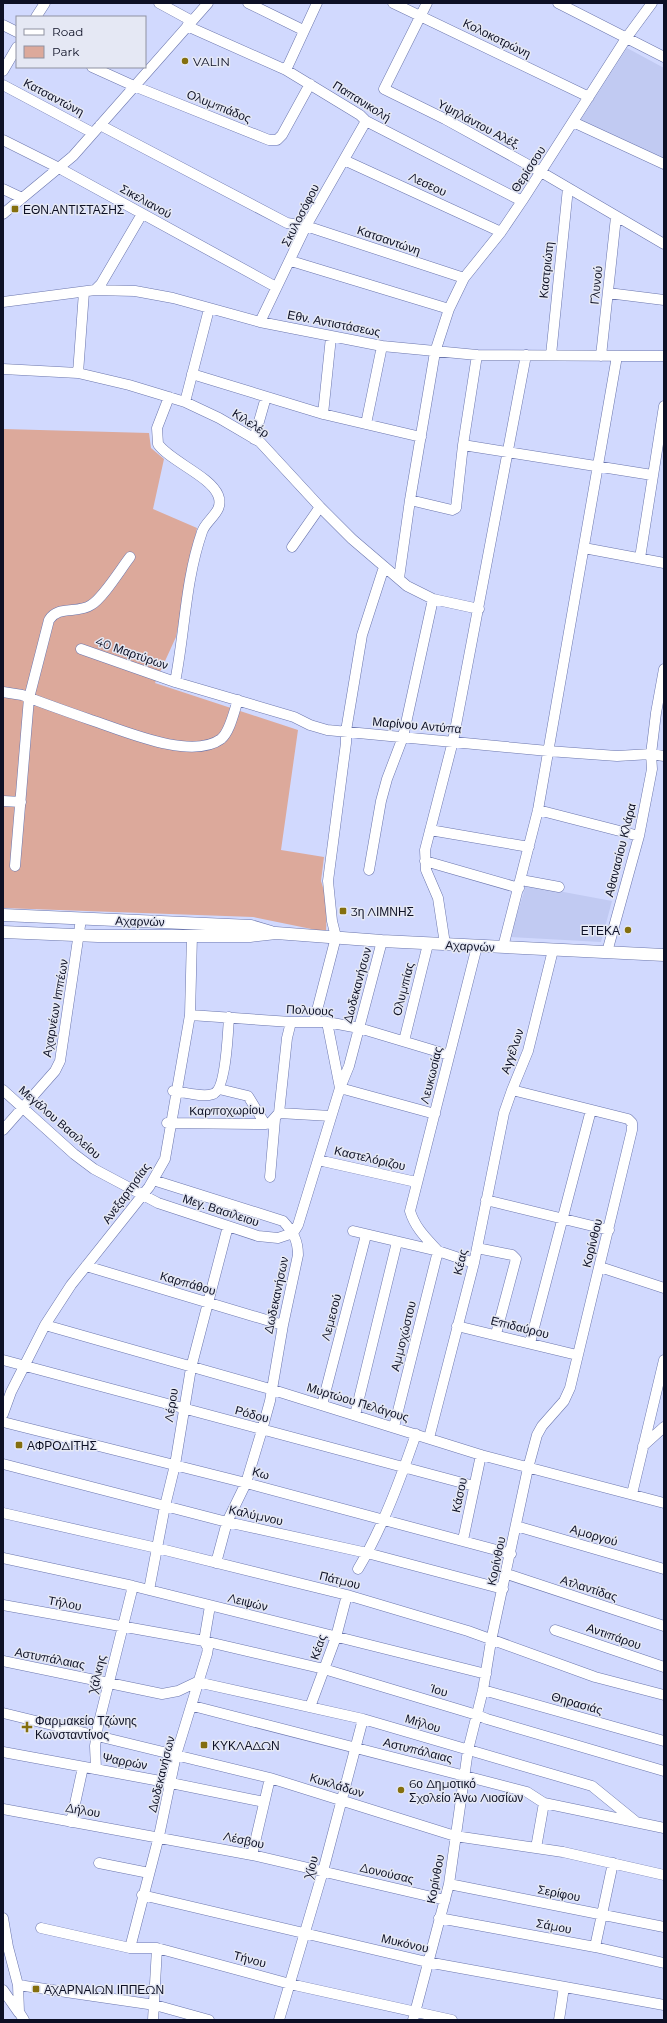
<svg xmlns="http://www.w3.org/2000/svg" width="667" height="2023" font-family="Montserrat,sans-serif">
<rect width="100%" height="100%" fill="#d1d9fe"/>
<path fill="#c1caf2" d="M 627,48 L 664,68 L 664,161 L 580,121 Z
M 526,885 L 612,901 L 601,942 L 510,937 Z"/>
<path fill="#dca99b" d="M 3,429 L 149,433 L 151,448 L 164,459 L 153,509 L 197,528 L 176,637 L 155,683 L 298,730 L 281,850 L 324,857 L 321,881 L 327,900 L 326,932 L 253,917 L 3,908 Z"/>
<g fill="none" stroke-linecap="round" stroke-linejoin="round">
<g stroke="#6b76ad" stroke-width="11">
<path id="minor" d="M 159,3 L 192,21
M 248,3 L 303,30
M 393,3 L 589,97
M 427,3 L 384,89 L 445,119 L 541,172 L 664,244
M 558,3 L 664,57
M 36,17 L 45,3
M 3,25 L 17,32
M 187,26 L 286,70 L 360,115 L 366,121 L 522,201
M 92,67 L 134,86 L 269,140 L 277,140 L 282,135 L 310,84
M 286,70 L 317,3
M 3,71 L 17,47
M 3,85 L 93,133
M 573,122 L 664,164
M 100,125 L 287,223 L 306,226 L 464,278
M 3,140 L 59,168 L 276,287
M 344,160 L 501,232
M 3,189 L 22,198
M 3,214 L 73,156 L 208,3
M 291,261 L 449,309
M 95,290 L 101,284 L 142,214
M 608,293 L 664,300
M 3,302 L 95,290 L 135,291 L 173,298 L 260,322 L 382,346 L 477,355 L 664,356
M 260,322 L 306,226 L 366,121
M 551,355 L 568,188
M 601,356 L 616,217
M 3,369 L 78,373 L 129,385 L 185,402 L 219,418 L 260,442 L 320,507 L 352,539 L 407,586 L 433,599 L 479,609
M 78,373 L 84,292
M 192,374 L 323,414 L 421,437
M 169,397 L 157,428 L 158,444 C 170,461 210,476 218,495 C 225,512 206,519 202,532 C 185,581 185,632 175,682
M 185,402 L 209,309
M 323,414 L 331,337
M 366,424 L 382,346
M 254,439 L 266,397
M 463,445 L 652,475
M 410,500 L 452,510 L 456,508 L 463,445 L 477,355
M 292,547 L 320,507
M 584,548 L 664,563
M 640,558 L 664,406
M 399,578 L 410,500 L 435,352 L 449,309 L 464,278 L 501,232 L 522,201 L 627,37 L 652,3
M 81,649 L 175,682 L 294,717 L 310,725 L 327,730 L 548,751 L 617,756 L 651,754 L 664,756
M 3,692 L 22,695 C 45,704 68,712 91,720 C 122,730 191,761 221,739 C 230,732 234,711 238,700
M 3,801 L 21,802
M 538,810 L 639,836
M 430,830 L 529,847
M 425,861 L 519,888
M 15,866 L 29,698 L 49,620 C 58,605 78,614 91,605 C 103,598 120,570 130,557
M 369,870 L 381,801 L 387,779 L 403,737 L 433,599
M 521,880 L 559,887
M 445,944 L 438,898 L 426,870 L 425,850 L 453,741 L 526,355
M 503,947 L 538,810 L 617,356
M 607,952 L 639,836 L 652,769 L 651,754 L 656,713 L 664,669
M 190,1015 L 291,1022 L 327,1022 L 359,1028 L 449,1055
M 314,1022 L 336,937 L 332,921 L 328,881 L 346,743 L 346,731 L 362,635 L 384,567
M 327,1022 L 340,1088 L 435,1114
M 404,1041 L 428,944
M 219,1089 L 248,1096 L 265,1124
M 3,1090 L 74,1154 L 94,1169 L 158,1203 L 258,1236 L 278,1238 L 293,1233
M 173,1091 C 185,1092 202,1098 213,1094 C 226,1090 228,1031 229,1017
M 279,1113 L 287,1038 L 291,1022
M 167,1123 L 265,1124 L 270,1123 L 279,1113 L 331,1116
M 3,1130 L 55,1071 L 60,1061 L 81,919
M 318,1160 L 416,1182
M 270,1177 L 275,1119
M 153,1180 L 283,1221 C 293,1232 298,1240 298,1255 L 283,1325 L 270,1401 L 262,1430 L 246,1483 L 227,1522 L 216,1563
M 486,1200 L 609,1230
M 353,1231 L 438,1251 L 474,1263
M 293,1233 L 298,1225 L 340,1088 L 349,1066 L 382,941
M 477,1248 L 512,1255 L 516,1259 L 496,1334
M 86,1266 L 283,1325
M 600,1267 L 664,1288
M 45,1325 L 270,1389 L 481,1455 L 664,1503
M 457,1326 L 577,1355
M 530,1343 L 591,1110
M 3,1360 L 474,1486
M 322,1405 L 366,1235
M 3,1414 L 11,1392 L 45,1325 L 71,1285 L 149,1187 L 165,1159 L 190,1015 L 192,935
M 355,1415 L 397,1242
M 3,1422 L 246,1483 L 511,1554
M 394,1427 L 438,1251 C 427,1239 415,1228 410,1211 L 477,946
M 429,1438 L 474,1263 L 504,1113 L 512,1090
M 643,1446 L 664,1427
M 3,1464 L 227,1522 L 367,1553 L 503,1589
M 632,1494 L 664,1360
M 3,1513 L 157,1548 L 347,1595 L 468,1631 L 595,1677 L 664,1695
M 516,1526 L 664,1569
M 463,1540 L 481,1455
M 3,1558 L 133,1586 L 486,1674
M 358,1569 C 383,1527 400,1480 416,1434
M 507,1574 L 664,1626
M 149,1590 L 165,1506 L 175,1465 L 191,1368 L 228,1226
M 3,1605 L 204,1641 L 324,1669 L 477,1715 L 487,1719 L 664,1771
M 555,1630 L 664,1667
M 3,1661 L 162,1694 L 178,1691 L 197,1682 L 363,1719 L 592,1786 L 635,1821
M 483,1690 L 664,1741
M 193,1706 L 527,1792 L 544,1803 L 664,1828
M 310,1707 L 336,1637 L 347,1595
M 3,1713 L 270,1778 L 455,1836 L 563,1852 L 664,1875
M 3,1752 L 171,1783 L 264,1802
M 96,1769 L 95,1746 L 98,1726 L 133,1586
M 3,1809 L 252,1855 L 445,1900
M 71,1822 L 83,1767
M 536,1848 L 544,1803
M 252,1855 L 270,1778
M 99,1863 L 149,1873
M 449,1884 L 664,1927
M 142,1895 L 427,1962 L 664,2005
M 3,1918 L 8,1947 L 18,1985 L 19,2012 L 24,2020
M 439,1918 L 595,1947 L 664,1963
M 41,1928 L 130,1948 L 157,1948 L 290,1984 L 452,2020
M 595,1947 L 613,1863
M 130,1948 L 159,1836 L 176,1755 L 207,1654 L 208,1648 L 204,1641 L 210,1606
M 18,1985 L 155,2005 L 209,2020
M 3,1990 L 19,2013
M 153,2020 L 157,1948
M 279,2020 L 323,1871 L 363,1719
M 413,2020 L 449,1884 L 468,1750 L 483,1690 L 491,1641 L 528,1468 L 537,1435 L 542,1426 L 564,1401 L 570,1388 L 632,1130 L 632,1123 L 628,1119 L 512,1090 L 528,1051 L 553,950
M 559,2020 L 564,1987"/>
</g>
<g stroke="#6b76ad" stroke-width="13">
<path id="major" d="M 3,915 L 251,926 L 271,932
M 3,932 L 98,936 L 250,936 L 276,933 L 382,941 L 664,955"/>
</g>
<use href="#minor" stroke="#fff" stroke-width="10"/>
<use href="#major" stroke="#fff" stroke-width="12"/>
</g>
<g fill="#846f0e" stroke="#e5e8f4" stroke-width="1.5">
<circle cx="185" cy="61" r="4"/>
<rect x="11" y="205" width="8" height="8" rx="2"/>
<rect x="339" y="907" width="8" height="8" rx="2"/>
<circle cx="628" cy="930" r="4"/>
<rect x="15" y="1441" width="8" height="8" rx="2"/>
<path d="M25 1721h4v4h4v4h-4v4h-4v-4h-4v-4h4z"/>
<rect x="200" y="1741" width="8" height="8" rx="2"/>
<circle cx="401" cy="1790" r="4"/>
<rect x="32" y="1985" width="8" height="8" rx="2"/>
</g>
<g text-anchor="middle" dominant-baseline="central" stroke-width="3" stroke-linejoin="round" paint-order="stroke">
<g font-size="12" fill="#0d1025" stroke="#e5e8f4">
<text transform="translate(497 38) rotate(26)">Κολοκοτρώνη</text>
<text transform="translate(54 97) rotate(28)">Κατσαντώνη</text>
<text transform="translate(362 101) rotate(32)">Παπανικολή</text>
<text transform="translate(219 106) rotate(22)">Ολυμπιάδος</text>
<text transform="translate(479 124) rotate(28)">Υψηλάντου Αλέξ.</text>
<text transform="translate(528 169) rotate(-57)">Θερίσσου</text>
<text transform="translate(428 184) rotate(25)">Λεσεου</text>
<text transform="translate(146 201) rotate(29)">Σικελιανού</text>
<text transform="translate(300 215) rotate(-63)">Σκυλοσόφου</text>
<text transform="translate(389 240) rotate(19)">Κατσαντώνη</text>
<text transform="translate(546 270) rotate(-84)">Καστριώτη</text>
<text transform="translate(596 285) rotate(-84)">Γλυνού</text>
<text transform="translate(334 323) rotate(11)">Εθν. Αντιστάσεως</text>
<text transform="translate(251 423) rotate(33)">Κιλελέρ</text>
<text transform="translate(132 653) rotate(19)">40 Μαρτύρων</text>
<text transform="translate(417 725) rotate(5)">Μαρίνου Αντύπα</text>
<text transform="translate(620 850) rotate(-76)">Αθανασίου Κλάρα</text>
<text transform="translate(140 921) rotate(2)">Αχαρνών</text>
<text transform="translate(470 946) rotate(3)">Αχαρνών</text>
<text transform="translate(357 985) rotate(-75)">Δωδεκανήσων</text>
<text transform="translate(403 989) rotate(-76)">Ολυμπίας</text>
<text transform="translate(55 1008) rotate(-80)">Αχαρνέων Ιππέων</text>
<text transform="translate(310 1010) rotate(3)">Πολυους</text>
<text transform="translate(512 1051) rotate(-71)">Αγγέλων</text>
<text transform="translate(431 1075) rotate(-76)">Λευκωσίας</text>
<text transform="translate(227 1110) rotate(-1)">Καρποχωρίου</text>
<text transform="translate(60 1122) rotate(41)">Μεγάλου Βασιλείου</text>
<text transform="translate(370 1158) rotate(13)">Καστελόριζου</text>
<text transform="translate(126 1193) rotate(-54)">Ανεξαρτησίας</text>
<text transform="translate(221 1210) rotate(18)">Μεγ. Βασιλειου</text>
<text transform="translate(592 1243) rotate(-76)">Κορίνθου</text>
<text transform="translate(460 1262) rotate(-76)">Κέας</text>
<text transform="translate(188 1283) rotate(16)">Καρπάθου</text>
<text transform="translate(276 1295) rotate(-78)">Δωδεκανήσων</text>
<text transform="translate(331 1317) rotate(-75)">Λεμεσού</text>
<text transform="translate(520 1327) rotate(14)">Επιδαύρου</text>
<text transform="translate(403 1336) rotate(-76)">Αμμοχώστου</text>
<text transform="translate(358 1402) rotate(17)">Μυρτώου Πελάγους</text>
<text transform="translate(171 1405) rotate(-81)">Λέρου</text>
<text transform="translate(252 1414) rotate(15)">Ρόδου</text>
<text transform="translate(261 1473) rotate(15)">Κω</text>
<text transform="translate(459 1495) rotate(-78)">Κάσου</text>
<text transform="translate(256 1515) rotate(13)">Καλύμνου</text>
<text transform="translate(594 1535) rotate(16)">Αμοργού</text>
<text transform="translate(496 1561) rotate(-78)">Κορίνθου</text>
<text transform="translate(340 1580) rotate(14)">Πάτμου</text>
<text transform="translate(589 1588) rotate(18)">Ατλαντίδας</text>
<text transform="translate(248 1602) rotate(14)">Λειψών</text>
<text transform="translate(65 1603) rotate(11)">Τήλου</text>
<text transform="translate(614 1636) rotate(19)">Αντιπάρου</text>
<text transform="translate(318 1647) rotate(-71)">Κέας</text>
<text transform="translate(50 1658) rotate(11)">Αστυπάλαιας</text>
<text transform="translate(97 1674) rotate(-77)">Χάλκης</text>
<text transform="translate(439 1690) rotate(17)">Ίου</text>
<text transform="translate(577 1703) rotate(16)">Θηρασιάς</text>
<text transform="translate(423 1723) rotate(17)">Μήλου</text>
<text transform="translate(418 1750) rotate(14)">Αστυπάλαιας</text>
<text transform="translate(125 1761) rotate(11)">Ψαρρών</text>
<text transform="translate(161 1774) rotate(-76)">Δωδεκανήσων</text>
<text transform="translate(337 1785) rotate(17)">Κυκλάδων</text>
<text transform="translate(83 1810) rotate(10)">Δήλου</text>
<text transform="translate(244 1840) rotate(12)">Λέσβου</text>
<text transform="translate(311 1867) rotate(-75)">Χίου</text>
<text transform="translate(387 1873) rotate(13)">Δονούσας</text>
<text transform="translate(435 1879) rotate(-79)">Κορίνθου</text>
<text transform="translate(559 1893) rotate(11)">Σερίφου</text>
<text transform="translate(554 1926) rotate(11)">Σάμου</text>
<text transform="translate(405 1943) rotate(13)">Μυκόνου</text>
<text transform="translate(250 1959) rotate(15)">Τήνου</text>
</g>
<g font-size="12" fill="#0d1025" stroke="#e5e8f4" text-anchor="start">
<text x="193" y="61">VALIN</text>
<text x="23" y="209">ΕΘΝ.ΑΝΤΙΣΤΑΣΗΣ</text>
<text x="351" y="911">3η ΛΙΜΝΗΣ</text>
<text x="620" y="930" text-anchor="end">ΕΤΕΚΑ</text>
<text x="27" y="1445">ΑΦΡΟΔΙΤΗΣ</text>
<text x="35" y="1720">Φαρμακείο Τζώνης<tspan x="35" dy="14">Κωνσταντίνος</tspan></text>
<text x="212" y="1745">ΚΥΚΛΑΔΩΝ</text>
<text x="409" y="1783">6ο Δημοτικό<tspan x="409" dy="14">Σχολείο Άνω Λιοσίων</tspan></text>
<text x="44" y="1989">ΑΧΑΡΝΑΙΩΝ ΙΠΠΕΩΝ</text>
</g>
</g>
<rect width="667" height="2023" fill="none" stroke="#0d1025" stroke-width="8"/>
<rect x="16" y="16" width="130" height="52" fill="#e5e8f4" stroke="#8f92a1"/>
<rect x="24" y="29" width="20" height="6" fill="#ffffff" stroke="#8f92a1"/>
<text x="52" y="36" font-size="12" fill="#0d1025">Road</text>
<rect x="24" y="46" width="20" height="12" fill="#dca99b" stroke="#8f92a1"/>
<text x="52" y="56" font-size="12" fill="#0d1025">Park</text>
</svg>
